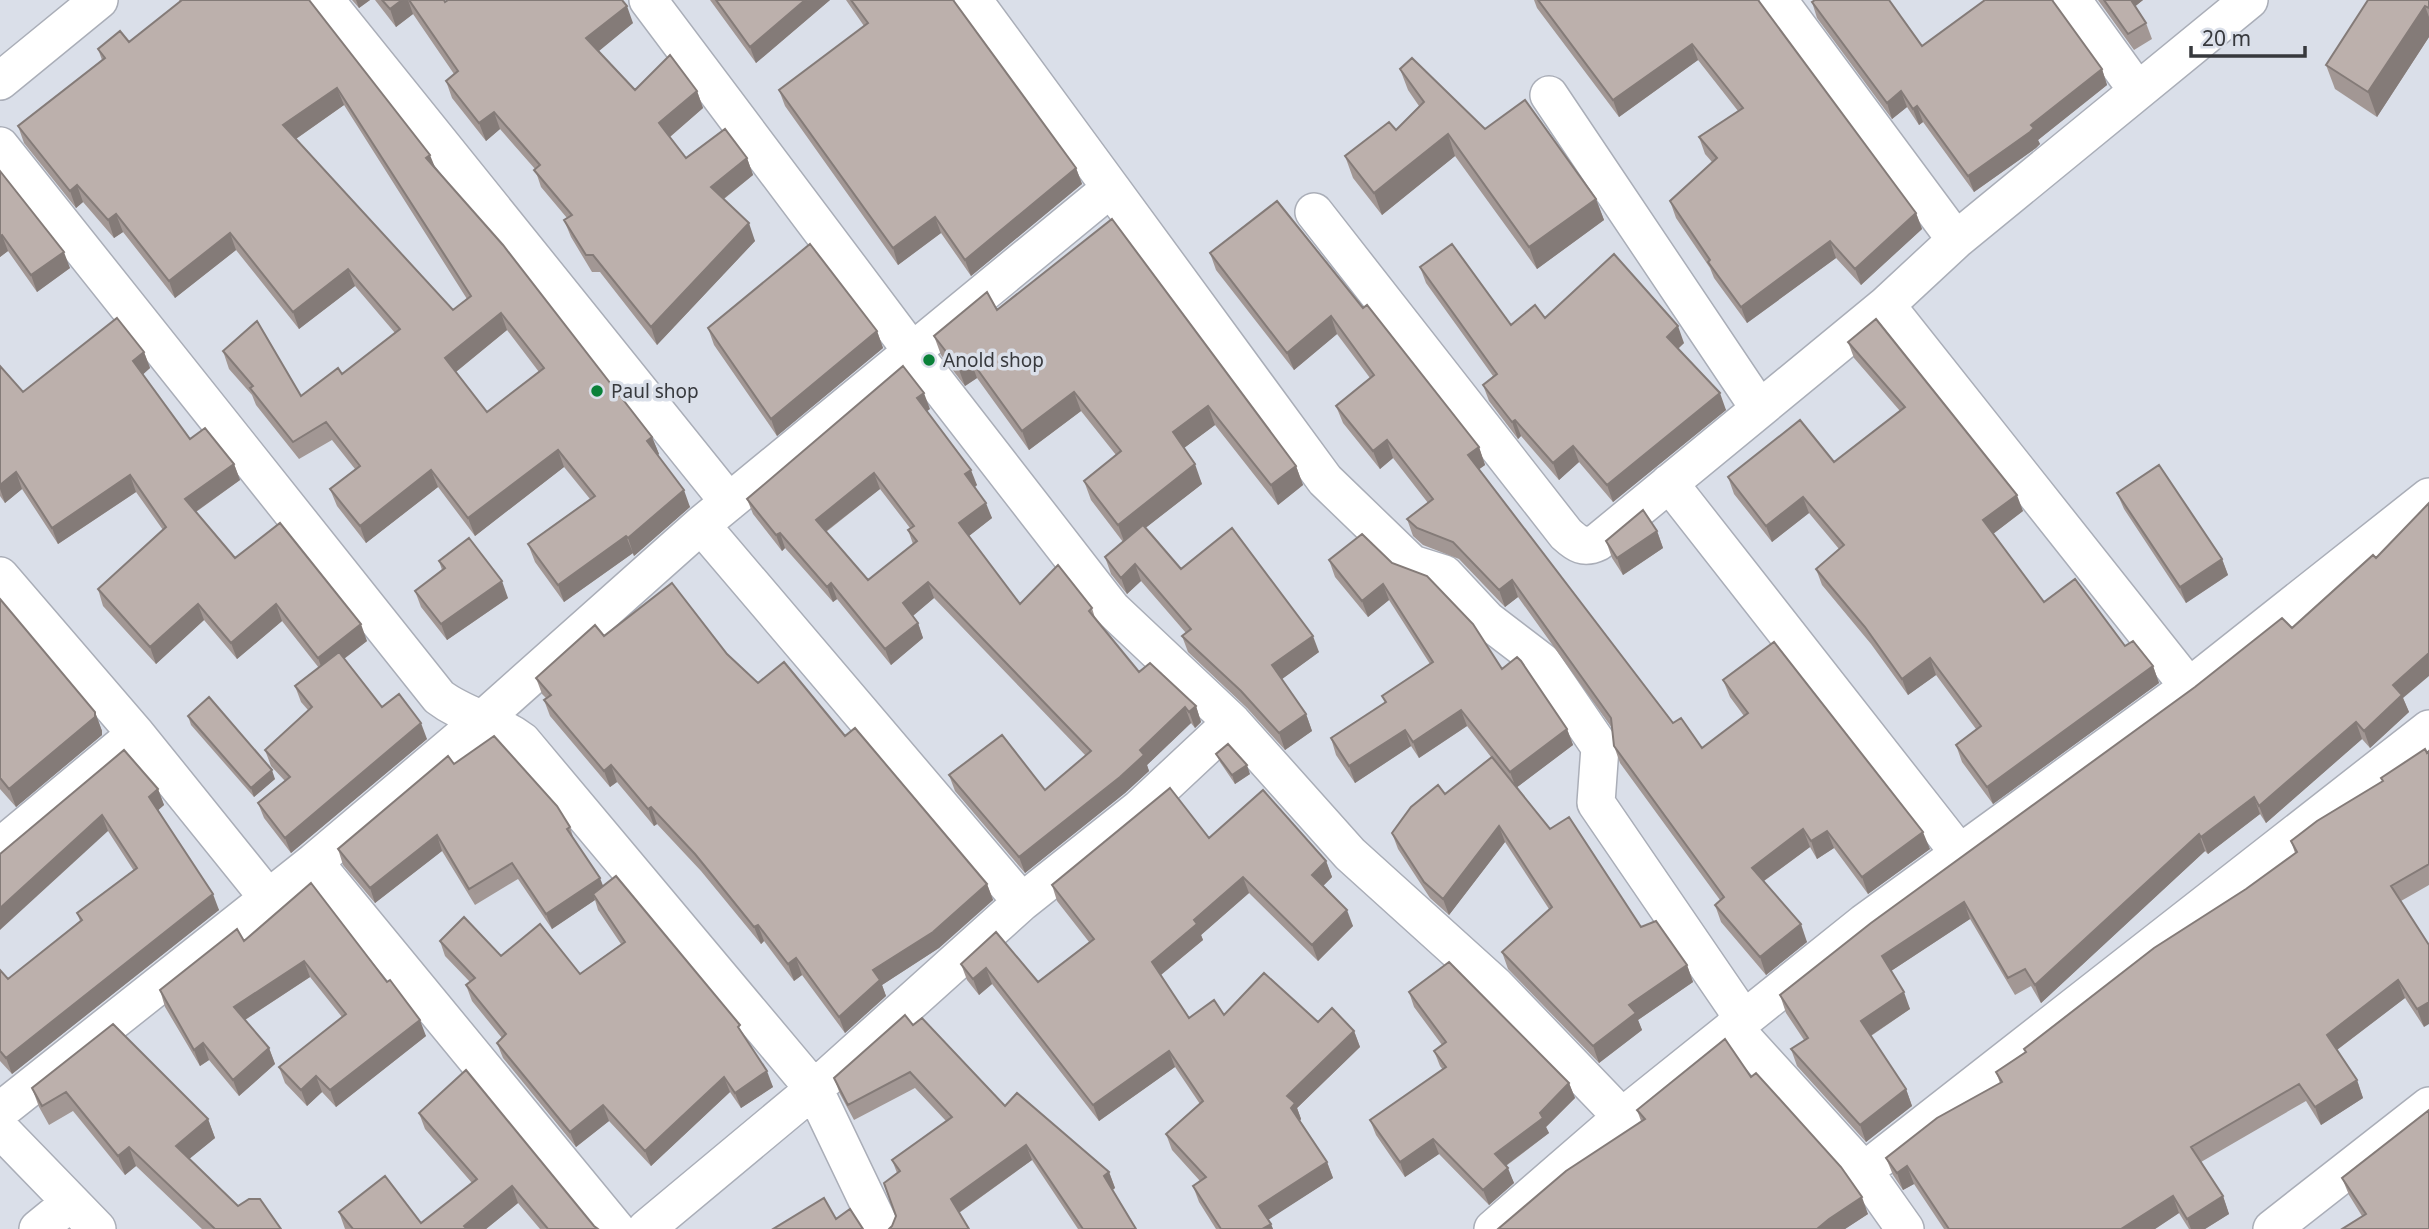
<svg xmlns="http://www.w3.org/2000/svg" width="2429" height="1229" font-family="'Noto Sans',sans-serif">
<rect width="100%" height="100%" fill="#dadfe9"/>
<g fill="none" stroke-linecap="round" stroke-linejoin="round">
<g stroke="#aaaeb8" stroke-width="40">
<path id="street" d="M 325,0 L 729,502
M 648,0 L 911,350 L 1112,609 L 1232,722 L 1350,854 L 1496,986 L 1622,1117
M 1778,0 L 1956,240
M 2072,0 L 2137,90
M 0,81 L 99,0
M 1549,95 L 1759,408
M 0,146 L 439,697 C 465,717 496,721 522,741 L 814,1089 L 881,1229
M 1111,188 L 1325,480 L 1412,564 L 1444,574 L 1487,620 L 1542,662 L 1600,747 L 1596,803 L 1743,1018
M 1314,212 L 1566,534 C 1577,544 1584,549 1598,542 L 1886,305 L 1956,240 L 2249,0
M 1886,305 L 2189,687
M 1669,483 L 1960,854
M 701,525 L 1022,902
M 0,576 L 136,734 L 269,899
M 0,847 L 136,734
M 314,862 L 616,1229
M 1733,1027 L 1864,1171 L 1905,1229
M 0,1111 L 314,862 L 482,720 L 701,525 L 1111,188 L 973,0
M 0,1129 L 97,1229
M 1864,1171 L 2429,729
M 38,1229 L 71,1202
M 646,1229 L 814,1089 L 1022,902 L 1139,809 L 1232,722
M 1493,1229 L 1622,1117 L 1864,923 L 2189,687 L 2429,497
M 2272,1229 L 2429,1106"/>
</g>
<use href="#street" stroke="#fff" stroke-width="37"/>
</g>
<path fill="#a29794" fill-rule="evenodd" d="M 179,0 L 309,0 L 435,167 L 652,437 L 659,454 L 658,455 L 690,507 L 634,556 L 633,553 L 564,602 L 535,562 L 528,544 L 590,499 L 564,467 L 475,536 L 438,487 L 366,543 L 337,506 L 330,489 L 355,469 L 332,440 L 299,459 L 256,405 L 252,395 L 229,369 L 223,351 L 301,396 L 342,374 L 395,333 L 355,286 L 299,329 L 236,250 L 175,298 L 123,232 L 114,238 L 83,202 L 76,208 L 24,143 L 18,126 L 102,60 L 98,49 L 129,42 L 180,2 ZM 344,105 L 467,299 L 453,310 L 296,139 ZM 507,330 L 539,372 L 487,412 L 456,372 Z
M 352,0 L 370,0 L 359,8 Z
M 375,0 L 444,0 L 445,2 L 633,23 L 598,51 L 635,90 L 697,91 L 703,108 L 670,137 L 686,158 L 747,158 L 753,175 L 724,199 L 755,241 L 657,345 L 600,272 L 592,272 L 571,237 L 564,220 L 567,218 L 541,187 L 535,169 L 500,129 L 486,141 L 452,98 L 446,81 L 454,74 L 413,14 L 396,27 Z
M 710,0 L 830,0 L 756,63 Z
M 846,0 L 953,0 L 1076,168 L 1082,184 L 971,276 L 941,233 L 898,265 L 785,106 L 779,90 L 864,26 Z
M 1534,0 L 1758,0 L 1916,213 L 1922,229 L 1861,285 L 1836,258 L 1747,323 L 1714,278 L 1710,268 L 1676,218 L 1670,201 L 1712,162 L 1705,154 L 1699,137 L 1738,111 L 1698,60 L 1619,117 L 1537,8 Z
M 2098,0 L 2143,0 L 2135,6 L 2146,23 L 2152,39 L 2134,50 Z
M 2429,0 L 2429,37 L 2377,117 L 2335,89 L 2326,65 Z
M 1812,2 L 1922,46 L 2102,69 L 2107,85 L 2038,140 L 2040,144 L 2036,148 L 1974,192 L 1923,122 L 1919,125 L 1907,107 L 1892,119 L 1817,18 Z
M 1400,69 L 1485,129 L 1596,199 L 1604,220 L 1537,269 L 1455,156 L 1382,215 L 1353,178 L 1345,156 L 1396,130 L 1419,106 L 1408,90 Z
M 0,171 L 70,268 L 37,292 L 8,251 L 0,257 Z
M 1112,219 L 1296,466 L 1303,485 L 1278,505 L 1215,425 L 1184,448 L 1202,484 L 1145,528 L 1181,569 L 1319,652 L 1282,679 L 1306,714 L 1312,731 L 1285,750 L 1247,708 L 1188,652 L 1182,636 L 1186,633 L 1141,581 L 1127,594 L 1111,574 L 1105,557 L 1123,542 L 1091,500 L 1084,481 L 1116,455 L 1081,411 L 1029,450 L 977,378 L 965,386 L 941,355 L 934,336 L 997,310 Z
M 1210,253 L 1363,308 L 1479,447 L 1485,465 L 1479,469 L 1673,723 L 1702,748 L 1744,716 L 1730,697 L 1723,680 L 1930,849 L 1868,894 L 1834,848 L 1817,859 L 1810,847 L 1764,881 L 1807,942 L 1766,975 L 1721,922 L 1715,905 L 1720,900 L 1620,763 L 1614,746 L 1612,728 L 1518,597 L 1505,607 L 1459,559 L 1423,545 L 1413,536 L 1407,519 L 1428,503 L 1393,458 L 1380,469 L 1343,423 L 1336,406 L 1370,378 L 1337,334 L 1294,370 L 1216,270 Z
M 1420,267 L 1511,325 L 1545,318 L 1684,343 L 1678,349 L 1726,410 L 1613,502 L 1579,462 L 1559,480 L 1521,436 L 1518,439 L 1489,401 L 1483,385 L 1493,376 L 1426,283 Z
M 708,328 L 877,331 L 883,348 L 777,436 L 714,345 Z
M 1848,342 L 2023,511 L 1993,534 L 2044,602 L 2125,646 L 2153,666 L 2159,683 L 1993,804 L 1962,762 L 1956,745 L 1976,729 L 1936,675 L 1908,695 L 1871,644 L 1822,585 L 1816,569 L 1839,549 L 1809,513 L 1772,542 L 1734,494 L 1728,477 L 1834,462 L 1900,411 L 1854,358 Z
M 144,352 L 150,368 L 142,375 L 190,439 L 234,464 L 240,480 L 196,512 L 235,558 L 367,641 L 344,659 L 382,707 L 427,739 L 291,853 L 264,818 L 258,803 L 285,781 L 271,766 L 265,750 L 308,710 L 301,702 L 295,686 L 319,668 L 282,621 L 237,659 L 204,620 L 156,664 L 103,606 L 98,589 L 163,530 L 136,492 L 58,544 L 22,489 L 5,503 L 0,496 L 0,366 L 23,392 Z
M 930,409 L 927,411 L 977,485 L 975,487 L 992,518 L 969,536 L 1020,604 L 1092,608 L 1095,618 L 1139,672 L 1196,706 L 1201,722 L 1195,728 L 1191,723 L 1147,765 L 1149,771 L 1125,793 L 1025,873 L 955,791 L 949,775 L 1045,790 L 1086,756 L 934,598 L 913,616 L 918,623 L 923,638 L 891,665 L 837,599 L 833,602 L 785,548 L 782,551 L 753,514 L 747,499 ZM 880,489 L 910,528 L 908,530 L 913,544 L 868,580 L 826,532 Z
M 2117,493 L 2222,559 L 2228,575 L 2186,603 L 2124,509 Z
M 1657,531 L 1663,548 L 1623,575 L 1612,558 L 1606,541 Z
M 1362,534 L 1502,669 L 1567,729 L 1573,745 L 1517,787 L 1550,829 L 1641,927 L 1687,965 L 1693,982 L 1638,1020 L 1642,1030 L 1599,1063 L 1508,969 L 1502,952 L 1549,909 L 1505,842 L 1449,915 L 1430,898 L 1398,849 L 1392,833 L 1445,794 L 1491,757 L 1467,726 L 1419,758 L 1411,746 L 1355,783 L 1336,755 L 1331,738 L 1385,703 L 1382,696 L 1430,664 L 1389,600 L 1368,617 L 1335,577 L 1329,560 Z
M 439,561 L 508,598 L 447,640 L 421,607 L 415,591 L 442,570 Z
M 0,599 L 95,712 L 102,731 L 102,735 L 16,807 L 0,789 Z
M 2292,628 L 2403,698 L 2409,712 L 2370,748 L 2362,739 L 2266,823 L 2260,814 L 2208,854 L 2205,851 L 2041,1003 L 2031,986 L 2015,995 L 1970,919 L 1891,971 L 1910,1009 L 1871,1036 L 1906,1089 L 1912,1106 L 1866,1142 L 1797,1066 L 1791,1049 L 1804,1040 L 1786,1013 L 1780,995 Z
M 604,636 L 727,654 L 758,683 L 845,736 L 987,884 L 993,900 L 939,948 L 882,985 L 886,996 L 845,1033 L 802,975 L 794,981 L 764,941 L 761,944 L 701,871 L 657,824 L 654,826 L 617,782 L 610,787 L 550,716 L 544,700 L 546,698 L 542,694 L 536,678 Z
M 188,716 L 275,779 L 254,797 L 191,725 Z
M 2429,751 L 2429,885 L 2401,901 L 2424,1027 L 2405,998 L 2337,1050 L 2357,1080 L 2363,1098 L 2321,1125 L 2306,1101 L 2201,1162 L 2223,1196 L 2229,1214 L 2205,1229 L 2189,1229 L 2179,1213 L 2155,1229 L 1944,1229 L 1914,1184 L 1903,1190 L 1893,1175 L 1886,1158 L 2000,1083 L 1996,1072 L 2025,1052 L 2295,853 L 2291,841 L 2383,781 L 2381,778 Z
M 1216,754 L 1250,774 L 1235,784 L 1220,762 Z
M 454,764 L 570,827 L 574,840 L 603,886 L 745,1037 L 773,1087 L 741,1108 L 730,1092 L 651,1166 L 609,1121 L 576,1147 L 503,1058 L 497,1043 L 502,1038 L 472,1001 L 466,985 L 470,982 L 445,956 L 440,941 L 501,956 L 580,974 L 621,944 L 598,910 L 595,900 L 552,929 L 518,879 L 475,905 L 442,851 L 375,903 L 343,865 L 338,849 Z
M 158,789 L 164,805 L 158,810 L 219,910 L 12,1074 L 0,1061 L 0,970 L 8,979 L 80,921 L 77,913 L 134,871 L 108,831 L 0,854 Z
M 1209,838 L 1326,861 L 1332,877 L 1323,886 L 1353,926 L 1318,961 L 1249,893 L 1201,935 L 1203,940 L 1161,975 L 1189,1018 L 1224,1015 L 1318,1022 L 1354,1031 L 1360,1047 L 1297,1108 L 1301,1119 L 1300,1121 L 1327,1162 L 1333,1178 L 1268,1219 L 1273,1229 L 1216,1229 L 1199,1202 L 1193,1186 L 1200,1181 L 1172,1150 L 1166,1134 L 1200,1104 L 1175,1067 L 1099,1121 L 992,984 L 979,995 L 967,980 L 961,964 L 1038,982 L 1089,942 L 1057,901 L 1052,885 Z
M 311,883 L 426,1036 L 336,1107 L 322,1092 L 307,1106 L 285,1083 L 279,1067 L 342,1017 L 310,977 L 245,1020 L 269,1048 L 275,1064 L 239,1096 L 209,1060 L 200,1066 L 165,1007 L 160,990 L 244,941 Z
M 1409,992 L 1569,1083 L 1575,1098 L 1546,1127 L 1549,1133 L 1506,1166 L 1514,1183 L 1489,1205 L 1439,1154 L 1405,1177 L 1376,1135 L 1370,1120 L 1443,1070 L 1440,1066 L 1434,1051 L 1442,1045 L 1414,1007 Z
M 113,1024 L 208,1119 L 215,1138 L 189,1159 L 238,1206 L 281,1229 L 202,1229 L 136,1166 L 125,1175 L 73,1111 L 49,1125 L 39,1107 L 32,1088 Z
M 913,1025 L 1005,1106 L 1109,1172 L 1115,1188 L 1112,1190 L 1136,1229 L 1078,1229 L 1032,1160 L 959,1213 L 892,1226 L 896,1216 L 897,1173 L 892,1160 L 946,1121 L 915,1088 L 854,1120 L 840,1094 L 834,1078 Z
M 1751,1077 L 1868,1214 L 1845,1229 L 1498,1229 L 1641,1121 L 1637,1110 Z
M 419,1113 L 594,1226 L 598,1229 L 540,1229 L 518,1203 L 486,1229 L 345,1229 L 339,1212 L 421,1223 L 472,1183 L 425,1129 Z
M 2342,1178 L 2429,1229 L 2362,1216 L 2349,1195 Z"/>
<path fill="#847b78" d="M 356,0 L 370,0 L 359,8 Z
M 402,0 L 408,0 L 413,14 L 396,27 L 390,9 Z
M 805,0 L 830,0 L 756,63 L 750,47 Z
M 2129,0 L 2143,0 L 2132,9 Z
M 627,6 L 633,23 L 593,56 L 586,38 Z
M 2425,6 L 2429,17 L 2429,37 L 2377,117 L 2368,92 Z
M 1692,44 L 1698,60 L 1619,117 L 1613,100 Z
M 2102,69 L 2107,85 L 2038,140 L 2040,144 L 2036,148 L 1974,192 L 1968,176 Z
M 337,88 L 344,105 L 290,143 L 283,125 Z
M 697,91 L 703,108 L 665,141 L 659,123 Z
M 1901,91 L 1907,107 L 1892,119 L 1887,103 Z
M 1917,106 L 1923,122 L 1919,125 L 1913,109 Z
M 494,112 L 500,129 L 486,141 L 479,123 Z
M 1448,134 L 1455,156 L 1382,215 L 1374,193 Z
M 430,155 L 437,172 L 426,158 Z
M 747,158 L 753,175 L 717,204 L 711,187 Z
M 1076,168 L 1082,184 L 971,276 L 965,260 Z
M 77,185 L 83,202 L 76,208 L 70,191 Z
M 1596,199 L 1604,220 L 1537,269 L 1529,247 Z
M 1916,213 L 1922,229 L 1861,285 L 1855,269 Z
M 116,214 L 123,232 L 114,238 L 108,220 Z
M 935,217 L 941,233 L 898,265 L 893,248 Z
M 749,223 L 755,241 L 657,345 L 651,327 Z
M 230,233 L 236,250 L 175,298 L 169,281 Z
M 2,235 L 8,251 L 0,257 L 0,236 Z
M 1830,241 L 1836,258 L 1747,323 L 1741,307 Z
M 64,252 L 70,268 L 37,292 L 31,275 Z
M 348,269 L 355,286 L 299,329 L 293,312 Z
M 501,313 L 507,330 L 452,375 L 445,358 Z
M 1331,316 L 1337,334 L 1294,370 L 1287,353 Z
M 1678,326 L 1684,343 L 1673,353 L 1667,337 Z
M 877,331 L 883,348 L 777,436 L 771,419 Z
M 144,352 L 150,368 L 139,378 L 133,361 Z
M 970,359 L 977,378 L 965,386 L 958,367 Z
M 1074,392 L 1081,411 L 1029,450 L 1022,431 Z
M 924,393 L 930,409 L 923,414 L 917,398 Z
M 1720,393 L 1726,410 L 1613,502 L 1607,485 Z
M 1208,406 L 1215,425 L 1180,451 L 1173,432 Z
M 1515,420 L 1521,436 L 1518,439 L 1512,422 Z
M 652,437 L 659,454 L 653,458 L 647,441 Z
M 1387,440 L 1393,458 L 1380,469 L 1373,451 Z
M 1573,446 L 1579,462 L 1559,480 L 1553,463 Z
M 1479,447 L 1485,465 L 1474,473 L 1468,455 Z
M 558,450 L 564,467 L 475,536 L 468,518 Z
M 234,464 L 240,480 L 191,515 L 185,499 Z
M 1195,464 L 1202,484 L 1125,544 L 1118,525 Z
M 1296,466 L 1303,485 L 1278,505 L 1271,485 Z
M 431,470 L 438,487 L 366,543 L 360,526 Z
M 971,470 L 977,485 L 971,490 L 965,474 Z
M 16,472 L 22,489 L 5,503 L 0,489 L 0,485 Z
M 874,473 L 880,489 L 821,535 L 816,520 Z
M 130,475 L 136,492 L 58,544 L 52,528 Z
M 684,490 L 690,507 L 634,556 L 628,538 Z
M 2017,495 L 2023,511 L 1989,537 L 1983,520 Z
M 1803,497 L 1809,513 L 1772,542 L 1766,526 Z
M 986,503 L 992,518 L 965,539 L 959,523 Z
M 1657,531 L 1663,548 L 1623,575 L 1617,558 Z
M 780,533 L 785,548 L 782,551 L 776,535 Z
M 626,536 L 633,553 L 564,602 L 558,585 Z
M 2222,559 L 2228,575 L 2186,603 L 2180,587 Z
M 1135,564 L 1141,581 L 1127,594 L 1121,578 Z
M 1512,580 L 1518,597 L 1505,607 L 1499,590 Z
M 502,581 L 508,598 L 447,640 L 441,624 Z
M 928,582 L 934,598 L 909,619 L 903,603 Z
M 831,583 L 837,599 L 833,602 L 827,587 Z
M 1383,584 L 1389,600 L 1368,617 L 1362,601 Z
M 198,604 L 204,620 L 156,664 L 150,647 Z
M 276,604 L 282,621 L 237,659 L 231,643 Z
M 918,623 L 923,638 L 891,665 L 885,649 Z
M 361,624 L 367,641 L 324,674 L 318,658 Z
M 1313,636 L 1319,652 L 1278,682 L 1272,665 Z
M 2429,653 L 2429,676 L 2403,698 L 2409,712 L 2370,748 L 2364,731 L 2393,685 Z
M 1930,658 L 1936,675 L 1908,695 L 1902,679 Z
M 2153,666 L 2159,683 L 1993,804 L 1987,787 Z
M 1196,706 L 1201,722 L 1195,728 L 1189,712 Z
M 1185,707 L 1191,723 L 1147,765 L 1149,771 L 1125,793 L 1025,873 L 1019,857 L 1140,750 Z
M 1461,710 L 1467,726 L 1419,758 L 1413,742 Z
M 95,712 L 102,731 L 102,735 L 16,807 L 9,789 Z
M 1306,714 L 1312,731 L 1285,750 L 1279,733 Z
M 2356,722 L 2362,739 L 2266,823 L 2259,806 Z
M 421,723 L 427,739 L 291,853 L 285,838 Z
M 1567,729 L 1573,745 L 1516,788 L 1510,772 Z
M 1405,730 L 1411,746 L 1355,783 L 1349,766 Z
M 611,765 L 617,782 L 610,787 L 604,771 Z
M 1247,765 L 1250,774 L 1235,784 L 1232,775 Z
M 272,770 L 275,779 L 254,797 L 251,788 Z
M 158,789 L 164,805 L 155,813 L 149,797 Z
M 2254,797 L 2260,814 L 2208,854 L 2201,837 Z
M 651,807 L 657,824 L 654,826 L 648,809 Z
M 102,815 L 108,831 L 0,930 L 0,908 Z
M 1499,826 L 1505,842 L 1449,915 L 1443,899 Z
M 1803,829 L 1810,847 L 1758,885 L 1752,868 Z
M 1827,831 L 1834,848 L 1817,859 L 1811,841 Z
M 1923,832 L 1930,849 L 1868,894 L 1862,877 Z
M 2199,834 L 2205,851 L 2041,1003 L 2035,985 Z
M 437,835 L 442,851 L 375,903 L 370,888 Z
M 1326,861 L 1332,877 L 1318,891 L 1312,875 Z
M 1243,877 L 1249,893 L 1201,935 L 1203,940 L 1157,978 L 1152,962 L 1194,920 Z
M 600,878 L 606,893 L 593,894 L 595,900 L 552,929 L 546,914 Z
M 987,884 L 993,900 L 939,948 L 882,985 L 886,996 L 845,1033 L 839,1017 L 873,970 Z
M 213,894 L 219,910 L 12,1074 L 6,1058 Z
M 1964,902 L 1970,919 L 1888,973 L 1882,956 Z
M 1347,910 L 1353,926 L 1318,961 L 1312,945 Z
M 1801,924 L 1807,942 L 1766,975 L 1760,957 Z
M 758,925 L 764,941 L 761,944 L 754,927 Z
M 796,958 L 802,975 L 794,981 L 788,964 Z
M 304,961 L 310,977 L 240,1023 L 234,1007 Z
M 1687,965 L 1693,982 L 1638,1020 L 1642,1030 L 1599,1063 L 1593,1046 L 1629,1005 Z
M 986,968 L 992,984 L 979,995 L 973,979 Z
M 2398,980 L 2405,998 L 2334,1052 L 2327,1035 Z
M 1904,992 L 1910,1009 L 1867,1038 L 1861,1021 Z
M 2429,1002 L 2429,1024 L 2424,1027 L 2417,1009 Z
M 420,1020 L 426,1036 L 336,1107 L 330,1090 Z
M 1354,1031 L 1360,1047 L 1297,1108 L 1301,1119 L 1297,1124 L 1287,1096 Z
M 203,1043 L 209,1060 L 200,1066 L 194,1050 Z
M 269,1048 L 275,1064 L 239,1096 L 233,1080 Z
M 1169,1051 L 1175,1067 L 1099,1121 L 1093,1105 Z
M 767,1071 L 773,1087 L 741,1108 L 735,1093 Z
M 316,1076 L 322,1092 L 307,1106 L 301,1090 Z
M 724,1077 L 730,1092 L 651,1166 L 645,1151 Z
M 2357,1080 L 2363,1098 L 2321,1125 L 2315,1107 Z
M 1569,1083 L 1575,1098 L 1546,1127 L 1549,1133 L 1501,1169 L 1495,1154 L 1540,1113 Z
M 1906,1089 L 1912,1106 L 1866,1142 L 1860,1125 Z
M 603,1105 L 609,1121 L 576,1147 L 570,1132 Z
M 208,1119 L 215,1138 L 183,1164 L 176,1146 Z
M 1433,1139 L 1439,1154 L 1405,1177 L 1400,1162 Z
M 1026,1145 L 1032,1160 L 957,1214 L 951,1199 Z
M 129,1147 L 136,1166 L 125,1175 L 118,1156 Z
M 1327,1162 L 1333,1178 L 1265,1222 L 1259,1206 Z
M 1907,1166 L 1914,1184 L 1903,1190 L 1897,1173 Z
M 1508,1168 L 1514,1183 L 1489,1205 L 1483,1190 Z
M 1109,1172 L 1115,1188 L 1110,1192 L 1104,1176 Z
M 512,1186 L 518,1203 L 486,1229 L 465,1229 L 464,1226 Z
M 2173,1196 L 2179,1213 L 2155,1229 L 2121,1229 Z
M 2223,1196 L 2229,1214 L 2205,1229 L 2191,1229 L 2187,1219 Z
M 1862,1197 L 1868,1214 L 1845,1229 L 1817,1229 L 1829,1219 Z
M 1271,1224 L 1273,1229 L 1262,1229 Z"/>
<path fill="#bcb0ac" stroke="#847b78" stroke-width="2" fill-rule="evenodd" d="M 182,0 L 309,0 L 430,155 L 426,158 L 503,245 L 652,437 L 647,441 L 684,490 L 628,538 L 626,536 L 558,585 L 528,544 L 595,496 L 558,450 L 468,518 L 431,470 L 360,526 L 330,489 L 360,466 L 326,422 L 293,442 L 250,388 L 253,386 L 223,351 L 257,321 L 301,396 L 338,368 L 342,374 L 400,329 L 348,269 L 293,312 L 230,233 L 169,281 L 116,214 L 108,220 L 77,185 L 70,191 L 18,126 L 105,58 L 98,49 L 120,31 L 129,42 ZM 337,88 L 471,296 L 453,310 L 283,125 ZM 501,313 L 544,368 L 487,412 L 445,358 Z
M 382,0 L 402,0 L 390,9 Z
M 409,0 L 444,0 L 445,2 L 448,0 L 622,0 L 627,6 L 586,38 L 635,90 L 670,55 L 697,91 L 659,123 L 686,158 L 725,129 L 747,158 L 711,187 L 749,223 L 651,327 L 593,255 L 586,255 L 564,220 L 572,215 L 534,170 L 540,165 L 494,112 L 479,123 L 446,81 L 458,71 Z
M 716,0 L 805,0 L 750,47 Z
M 851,0 L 953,0 L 1076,168 L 965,260 L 935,217 L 893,248 L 779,90 L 868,23 Z
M 1538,0 L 1758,0 L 1916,213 L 1855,269 L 1830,241 L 1741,307 L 1708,262 L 1710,260 L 1670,201 L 1717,158 L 1699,137 L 1743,108 L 1692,44 L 1613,100 Z
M 1815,0 L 1889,0 L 1922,46 L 1985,0 L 2052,0 L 2102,69 L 2031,125 L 2034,128 L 2030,132 L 1968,176 L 1917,106 L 1913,109 L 1901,91 L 1887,103 L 1812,2 Z
M 2104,0 L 2131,0 L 2146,23 L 2128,34 Z
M 2368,0 L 2429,0 L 2429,8 L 2425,6 L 2368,92 L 2326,65 Z
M 1412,58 L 1485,129 L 1525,100 L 1596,199 L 1529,247 L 1448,134 L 1374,193 L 1345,156 L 1389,122 L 1396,130 L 1424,102 L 1400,69 Z
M 0,171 L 64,252 L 31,275 L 2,235 L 0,236 Z
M 1277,201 L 1363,308 L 1367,305 L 1479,447 L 1468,455 L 1673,723 L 1681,718 L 1702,748 L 1748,713 L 1723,680 L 1774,642 L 1923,832 L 1862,877 L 1827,831 L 1811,841 L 1803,829 L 1752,868 L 1801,924 L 1760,957 L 1715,905 L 1724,897 L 1614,746 L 1611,718 L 1512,580 L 1499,590 L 1453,542 L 1417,528 L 1407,519 L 1433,499 L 1387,440 L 1373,451 L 1336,406 L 1374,375 L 1331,316 L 1287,353 L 1210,253 Z
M 1112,219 L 1296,466 L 1271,485 L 1208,406 L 1173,432 L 1195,464 L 1118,525 L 1084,481 L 1121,451 L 1074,392 L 1022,431 L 970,359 L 958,367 L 934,336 L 987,292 L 997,310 Z
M 810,244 L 877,331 L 771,419 L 708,328 Z
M 1452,244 L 1511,325 L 1535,305 L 1545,318 L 1614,254 L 1678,326 L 1667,337 L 1720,393 L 1607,485 L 1573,446 L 1553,463 L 1515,420 L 1512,422 L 1483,385 L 1497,374 L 1420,267 Z
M 117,318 L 144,352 L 133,361 L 190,439 L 205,428 L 234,464 L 185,499 L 235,558 L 280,523 L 361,624 L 318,658 L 276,604 L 231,643 L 198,604 L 150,647 L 98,589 L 166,527 L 130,475 L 52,528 L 16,472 L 0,485 L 0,366 L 23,392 Z
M 1876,319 L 2017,495 L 1983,520 L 2044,602 L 2075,579 L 2125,646 L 2133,641 L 2153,666 L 1987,787 L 1956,745 L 1981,726 L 1930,658 L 1902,679 L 1865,627 L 1816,569 L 1844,545 L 1803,497 L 1766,526 L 1728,477 L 1800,420 L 1834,462 L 1905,407 L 1848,342 Z
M 903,366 L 924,393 L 917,398 L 971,470 L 965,474 L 986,503 L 959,523 L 1020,604 L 1058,565 L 1092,608 L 1089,611 L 1139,672 L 1150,663 L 1196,706 L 1189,712 L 1185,707 L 1140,750 L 1144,755 L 1120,777 L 1019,857 L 949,775 L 1002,735 L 1045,790 L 1091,751 L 928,582 L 903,603 L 918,623 L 885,649 L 831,583 L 827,587 L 780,533 L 776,535 L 747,499 ZM 874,473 L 914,526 L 908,530 L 917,541 L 868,580 L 816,520 Z
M 2159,465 L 2222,559 L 2180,587 L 2117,493 Z
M 2429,503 L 2429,653 L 2393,685 L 2402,695 L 2364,731 L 2356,722 L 2259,806 L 2254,797 L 2201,837 L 2199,834 L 2035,985 L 2025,969 L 2008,978 L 1964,902 L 1882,956 L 1904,992 L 1861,1021 L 1906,1089 L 1860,1125 L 1791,1049 L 1808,1038 L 1780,995 L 1871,923 L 2195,687 L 2282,618 L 2292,628 L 2373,555 L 2376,558 Z
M 1643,510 L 1657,531 L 1617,558 L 1606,541 Z
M 1143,525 L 1181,569 L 1232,528 L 1313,636 L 1272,665 L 1306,714 L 1279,733 L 1241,691 L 1182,636 L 1191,629 L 1135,564 L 1121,578 L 1105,557 Z
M 1362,534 L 1392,563 L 1427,576 L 1473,624 L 1502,669 L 1517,657 L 1521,661 L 1567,729 L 1510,772 L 1461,710 L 1413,742 L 1405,730 L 1349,766 L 1331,738 L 1386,702 L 1382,696 L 1433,662 L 1383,584 L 1362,601 L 1329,560 Z
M 469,538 L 502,581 L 441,624 L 415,591 L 445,568 L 439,561 Z
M 672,583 L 727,654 L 758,683 L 784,662 L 845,736 L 855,728 L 987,884 L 933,932 L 873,970 L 880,980 L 839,1017 L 796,958 L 788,964 L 758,925 L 754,927 L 695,854 L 651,807 L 648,809 L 611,765 L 604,771 L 544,700 L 551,695 L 536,678 L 595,625 L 604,636 Z
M 0,599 L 95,712 L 95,717 L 9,789 L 0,778 Z
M 339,652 L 382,707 L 399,694 L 421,723 L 285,838 L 258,803 L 290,777 L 265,750 L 312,707 L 295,686 Z
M 209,697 L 272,770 L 251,788 L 188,716 Z
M 494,736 L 557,806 L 570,827 L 567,829 L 600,878 L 546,914 L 512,863 L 469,889 L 437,835 L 370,888 L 338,849 L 448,756 L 454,764 Z
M 1228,744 L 1247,765 L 1232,775 L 1216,754 Z
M 2425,749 L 2427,753 L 2429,751 L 2429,864 L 2391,886 L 2429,945 L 2429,1002 L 2417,1009 L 2398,980 L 2327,1035 L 2357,1080 L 2315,1107 L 2299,1084 L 2191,1147 L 2223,1196 L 2187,1219 L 2173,1196 L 2121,1229 L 1949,1229 L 1907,1166 L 1897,1173 L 1886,1158 L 1937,1118 L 2002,1082 L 1996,1072 L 2026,1052 L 2024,1049 L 2154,948 L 2246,889 L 2297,852 L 2291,841 L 2317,821 L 2383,781 L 2381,778 Z
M 124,750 L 158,789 L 149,797 L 213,894 L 6,1058 L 0,1051 L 0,970 L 8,979 L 82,920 L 77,913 L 137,868 L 102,815 L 0,908 L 0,854 Z
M 1492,757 L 1550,829 L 1569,817 L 1641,927 L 1656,921 L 1687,965 L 1629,1005 L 1636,1013 L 1593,1046 L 1502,952 L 1552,907 L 1499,826 L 1443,899 L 1424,882 L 1392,833 L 1411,807 L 1438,785 L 1445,794 Z
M 1170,788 L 1209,838 L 1263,790 L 1326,861 L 1312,875 L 1347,910 L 1312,945 L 1243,877 L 1194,920 L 1197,924 L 1152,962 L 1189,1018 L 1214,1000 L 1224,1015 L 1264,973 L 1318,1022 L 1332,1008 L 1354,1031 L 1287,1096 L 1295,1103 L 1291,1108 L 1327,1162 L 1259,1206 L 1271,1224 L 1262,1229 L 1221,1229 L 1193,1186 L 1206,1177 L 1166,1134 L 1203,1101 L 1169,1051 L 1093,1105 L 986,968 L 973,979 L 961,964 L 996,932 L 1038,982 L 1094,939 L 1052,885 Z
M 616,876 L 740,1025 L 738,1027 L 767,1071 L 735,1093 L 724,1077 L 645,1151 L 603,1105 L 570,1132 L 497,1043 L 506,1034 L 466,985 L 475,978 L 440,941 L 464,917 L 501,956 L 540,924 L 580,974 L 625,942 L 593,894 Z
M 311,883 L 387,982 L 390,980 L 420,1020 L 330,1090 L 316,1076 L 301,1090 L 279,1067 L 346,1014 L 304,961 L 234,1007 L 269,1048 L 233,1080 L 203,1043 L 194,1050 L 160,990 L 237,929 L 244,941 Z
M 1449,962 L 1569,1083 L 1540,1113 L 1543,1118 L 1495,1154 L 1508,1168 L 1483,1190 L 1433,1139 L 1400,1162 L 1370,1120 L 1446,1067 L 1434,1051 L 1446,1042 L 1409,992 Z
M 905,1015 L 913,1025 L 922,1018 L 1005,1106 L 1017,1093 L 1109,1172 L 1104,1176 L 1136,1229 L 1083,1229 L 1026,1145 L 951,1199 L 969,1229 L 889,1229 L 892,1226 L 896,1216 L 884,1183 L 900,1171 L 892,1160 L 952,1117 L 910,1072 L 848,1105 L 834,1078 Z
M 113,1024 L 208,1119 L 176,1146 L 238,1206 L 249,1199 L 260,1199 L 281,1229 L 215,1229 L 129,1147 L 118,1156 L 66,1092 L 42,1106 L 32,1088 Z
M 1725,1039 L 1751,1077 L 1756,1073 L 1841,1167 L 1862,1197 L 1829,1219 L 1817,1229 L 1498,1229 L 1566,1171 L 1645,1119 L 1637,1110 Z
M 466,1070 L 594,1226 L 598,1229 L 548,1229 L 512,1186 L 464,1226 L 467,1229 L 353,1229 L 339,1212 L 385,1176 L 421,1223 L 477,1179 L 419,1113 Z
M 2429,1110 L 2429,1229 L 2342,1229 L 2366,1214 L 2342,1178 Z
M 824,1198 L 836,1219 L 850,1209 L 863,1229 L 773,1229 Z"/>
<g fill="#0a8139" stroke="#dadfe9" stroke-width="2.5">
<circle cx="929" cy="360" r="7"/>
<circle cx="597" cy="391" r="7"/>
</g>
<g text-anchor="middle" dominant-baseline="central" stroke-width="7" stroke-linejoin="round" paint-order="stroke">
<g font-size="19" fill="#37393d" stroke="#dadfe9" text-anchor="start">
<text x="943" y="360">Anold shop</text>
<text x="611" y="391">Paul shop</text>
</g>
</g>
<path d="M2191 46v10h114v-10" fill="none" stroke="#37393d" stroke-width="3.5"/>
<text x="2202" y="46" font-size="21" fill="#37393d" stroke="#dadfe9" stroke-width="5" paint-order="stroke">20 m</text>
</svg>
